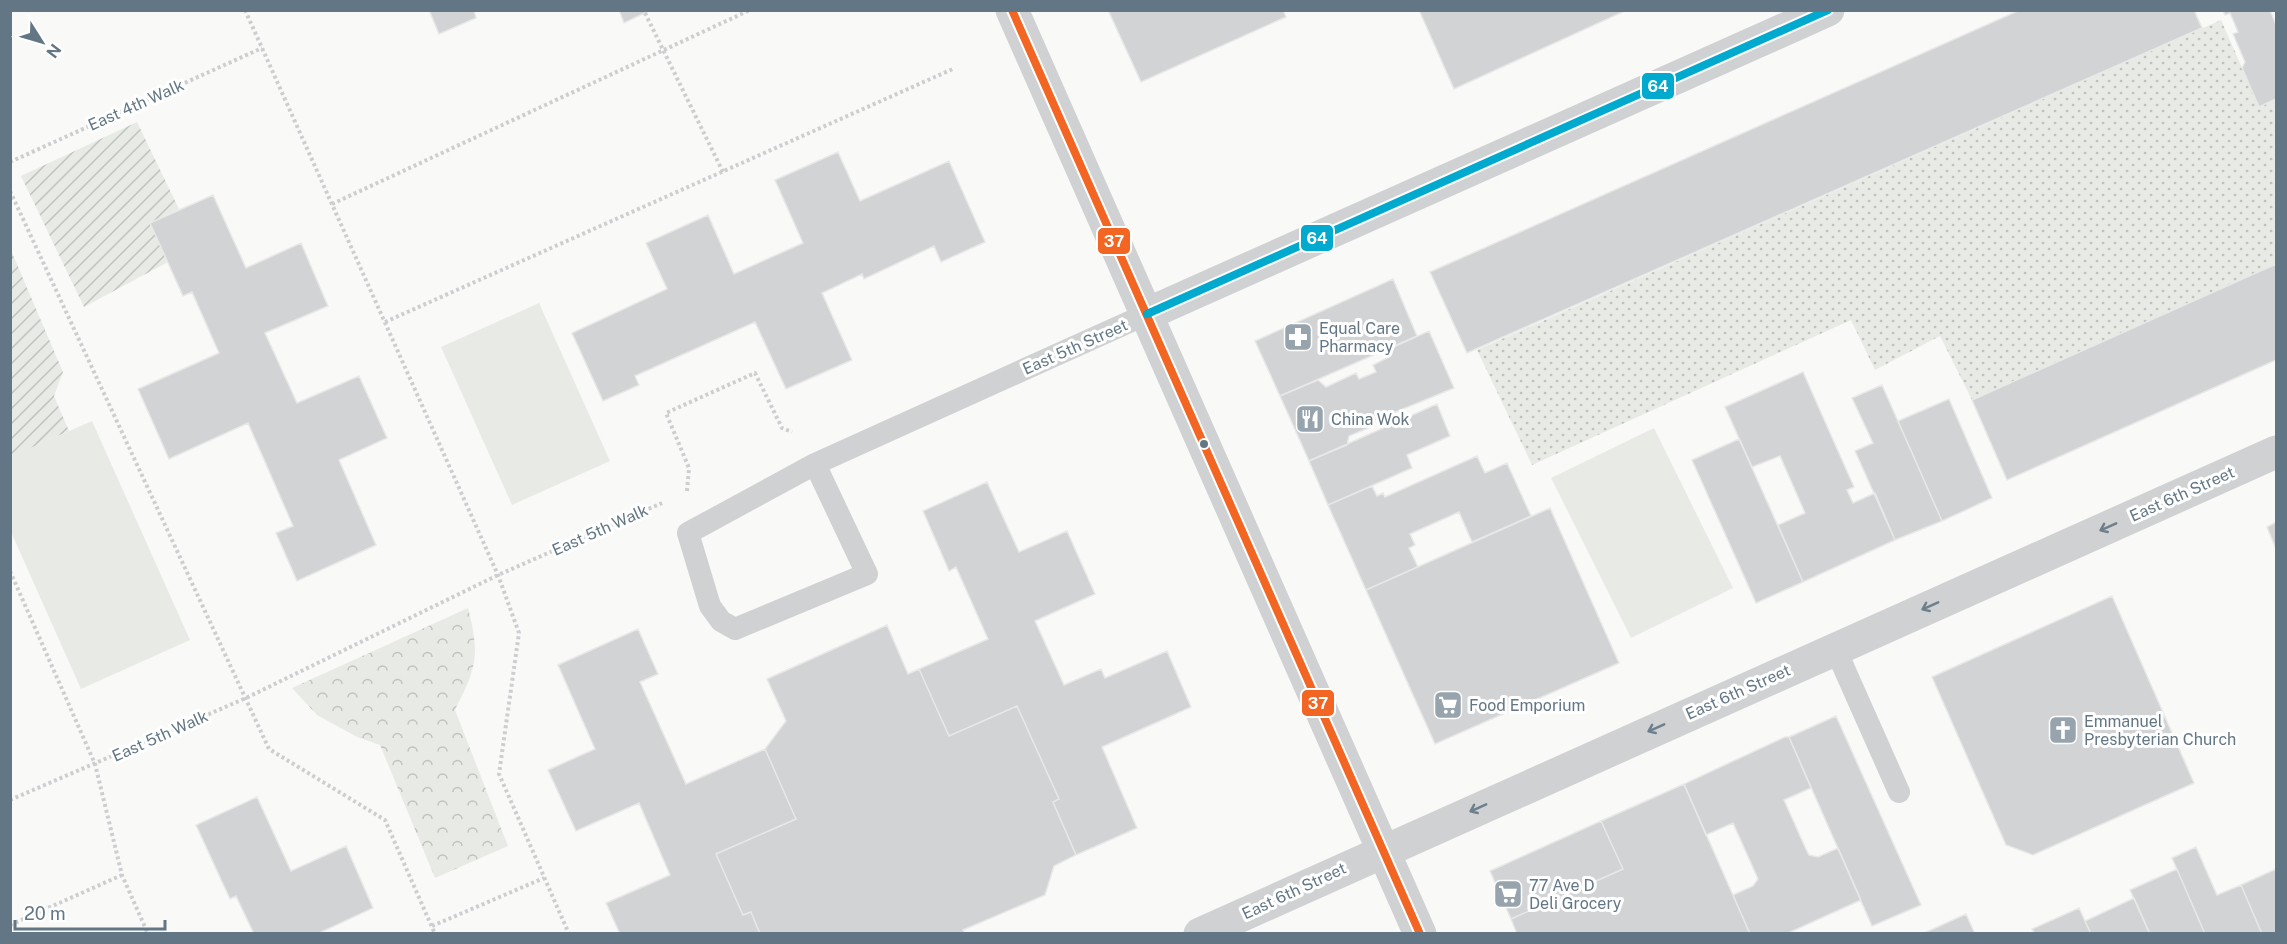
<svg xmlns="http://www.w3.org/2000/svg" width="2287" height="944" font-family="'Public Sans',sans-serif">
<defs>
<pattern id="grass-dots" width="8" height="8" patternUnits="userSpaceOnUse" patternTransform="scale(1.5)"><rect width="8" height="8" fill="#e8ebe5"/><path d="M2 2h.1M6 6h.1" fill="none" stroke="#bfc3bf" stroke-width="1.8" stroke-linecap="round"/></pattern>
<pattern id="forest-crowns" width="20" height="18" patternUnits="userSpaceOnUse" patternTransform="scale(1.5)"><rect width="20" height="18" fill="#e8ebe5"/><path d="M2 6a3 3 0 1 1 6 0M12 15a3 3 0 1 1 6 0" fill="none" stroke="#bfc3bf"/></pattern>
<pattern id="garden-furrows" width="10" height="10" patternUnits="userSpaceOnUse" patternTransform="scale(1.5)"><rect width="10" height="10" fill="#e8ebe5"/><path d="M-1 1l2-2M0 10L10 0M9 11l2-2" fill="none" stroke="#bfc3bf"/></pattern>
</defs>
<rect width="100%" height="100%" fill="#f9f9f8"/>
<path fill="url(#grass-dots)" d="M 2221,20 L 2259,106 L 2276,99 L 2276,264 L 1972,400 L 1940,336 L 1875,370 L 1851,320 L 1532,465 L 1477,350 Z"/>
<path fill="url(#forest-crowns)" d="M 468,608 C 480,655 477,667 455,710 L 508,846 L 435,878 L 380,745 L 357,737 L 317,715 L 292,688 Z"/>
<path fill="url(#garden-furrows)" d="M 137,122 L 179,209 L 150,223 L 168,262 L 84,307 L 21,176 Z
M 10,248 L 63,372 L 54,396 L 69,431 L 11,457 Z"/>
<path fill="#e8ebe5" d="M 539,303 L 610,461 L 512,505 L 441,347 Z
M 92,421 L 190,640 L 81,689 L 11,532 L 10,457 Z
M 1654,428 L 1733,588 L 1631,638 L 1551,478 Z"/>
<path fill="#d1d3d4" stroke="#e8e8e8" stroke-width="1.5" d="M 429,10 L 474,10 L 476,18 L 439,34 Z
M 619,10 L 651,10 L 624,23 Z
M 1108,10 L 1283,10 L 1286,17 L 1141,82 Z
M 1419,10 L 1627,10 L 1454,89 Z
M 2020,10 L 2194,10 L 2202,28 L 1467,353 L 1430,272 Z
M 2223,10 L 2270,10 L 2276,25 L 2276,99 L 2259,107 L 2242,68 L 2245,62 L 2233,34 L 2238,32 L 2230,13 L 2225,15 Z
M 838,152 L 860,201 L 949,161 L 985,242 L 941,262 L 934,246 L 864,279 L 862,274 L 822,293 L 852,360 L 786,389 L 755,322 L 635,376 L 639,385 L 603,401 L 572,333 L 667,289 L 646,243 L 708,215 L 734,274 L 803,243 L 775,180 Z
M 213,195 L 246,268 L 301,243 L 328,306 L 265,333 L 297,403 L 359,376 L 387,438 L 339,460 L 376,545 L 297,581 L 276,533 L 293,526 L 248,423 L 169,459 L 138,389 L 219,353 L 192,292 L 183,296 L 150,223 Z
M 2276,264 L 2276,360 L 2007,480 L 1972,400 Z
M 1393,279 L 1417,336 L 1280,396 L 1255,341 Z
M 1429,331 L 1454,388 L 1376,420 L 1371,427 L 1349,436 L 1347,445 L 1309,461 L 1280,396 L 1318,380 L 1326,387 L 1356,373 L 1359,379 L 1376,372 L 1373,365 L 1387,358 L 1391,348 Z
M 1803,372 L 1854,487 L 1847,490 L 1853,503 L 1875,493 L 1895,540 L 1803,582 L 1778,525 L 1805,513 L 1780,456 L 1752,467 L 1725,407 Z
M 1882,385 L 1942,521 L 1895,540 L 1855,451 L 1873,443 L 1852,398 Z
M 1949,399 L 1992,498 L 1942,521 L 1898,421 Z
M 1437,404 L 1450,436 L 1407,455 L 1412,468 L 1328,505 L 1309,461 Z
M 1739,439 L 1803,582 L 1756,603 L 1692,460 Z
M 1477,456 L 1485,473 L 1507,463 L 1531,516 L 1472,542 L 1459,512 L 1410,534 L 1415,545 L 1409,548 L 1418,567 L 1366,590 L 1328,505 L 1372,486 L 1377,496 L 1383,493 L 1385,497 Z
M 987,482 L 1019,552 L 1067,531 L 1095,594 L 1035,621 L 1064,685 L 1101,669 L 1105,678 L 1167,651 L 1191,707 L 1102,747 L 1137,828 L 1076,855 L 1053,802 L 1059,799 L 1017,706 L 949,736 L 919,669 L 988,639 L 956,567 L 949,571 L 923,511 Z
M 1550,508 L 1619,663 L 1435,744 L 1366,590 Z
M 2276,522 L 2276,549 L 2267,527 Z
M 2112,596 L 2194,783 L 2033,855 L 2006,845 L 1932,677 Z
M 887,625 L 908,674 L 919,669 L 949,736 L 1017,706 L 1059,799 L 1053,802 L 1076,855 L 1054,866 L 1045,895 L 963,930 L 965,934 L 760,934 L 751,912 L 743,915 L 716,854 L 796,819 L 765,749 L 786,721 L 767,679 Z
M 638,629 L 658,674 L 640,682 L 686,784 L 765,749 L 796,819 L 716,854 L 743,915 L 751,912 L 760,934 L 620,934 L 606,903 L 670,875 L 639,803 L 576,831 L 548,770 L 595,749 L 558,665 Z
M 1836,716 L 1921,905 L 1872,926 L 1789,737 Z
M 1785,737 L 1789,737 L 1811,788 L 1784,800 L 1805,847 L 1809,855 L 1818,857 L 1838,848 L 1861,900 L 1786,934 L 1750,934 L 1733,895 L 1753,886 L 1758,879 L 1733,823 L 1706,835 L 1684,784 Z
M 1684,784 L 1750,934 L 1517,934 L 1511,919 L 1623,869 L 1601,821 Z
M 257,797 L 291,871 L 346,846 L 373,908 L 317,934 L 254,934 L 236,896 L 230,899 L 196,825 Z
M 1601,821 L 1623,869 L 1511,919 L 1490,871 Z
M 2196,847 L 2217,895 L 2241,885 L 2262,934 L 2205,934 L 2172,858 Z
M 2177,869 L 2179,874 L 2205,934 L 2150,934 L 2147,928 L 2130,890 Z
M 2276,869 L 2276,934 L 2262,934 L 2241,885 Z
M 2134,898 L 2150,934 L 2091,934 L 2085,921 Z
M 2079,908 L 2091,934 L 2035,934 L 2032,929 Z
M 1966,914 L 1975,934 L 1922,934 Z"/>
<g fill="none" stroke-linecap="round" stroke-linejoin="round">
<path stroke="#cdcecf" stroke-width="4" stroke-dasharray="3 3" stroke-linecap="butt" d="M 245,10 L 498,575 L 519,633 L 499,774 L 569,934
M 645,13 L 723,172
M 10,162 L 262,48
M 10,191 L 269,749 L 385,820 L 435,934
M 332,204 L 750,10
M 385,322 L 955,68
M 687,491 L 689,468 L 666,413 L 755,373 L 782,428 L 792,432
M 10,571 L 95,764 L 122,875 L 148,934
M 10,800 L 246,698 L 498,575 L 662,503
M 10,925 L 122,875
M 432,926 L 544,878"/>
<path stroke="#cfd1d2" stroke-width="22" d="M 815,464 L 867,574 L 735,629 L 721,621 L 710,606 L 688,533 L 815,464 L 1147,314
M 1835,648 L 1899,792"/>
<path stroke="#cfd1d2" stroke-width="33" d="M 1147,314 L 1828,10
M 1200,934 L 2276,452"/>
<path stroke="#cfd1d2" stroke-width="33" d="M 1012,10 L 1420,934"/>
<g stroke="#fff" stroke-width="12">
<path id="bus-1" d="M 1012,10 L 1420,934"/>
</g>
<g stroke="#fff" stroke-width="12">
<path id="bus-2" d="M 1147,314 L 1828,10"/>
</g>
<use href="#bus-1" stroke="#f26522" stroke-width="8"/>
<use href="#bus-2" stroke="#00a9ce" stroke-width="8"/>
</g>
<defs><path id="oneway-shaft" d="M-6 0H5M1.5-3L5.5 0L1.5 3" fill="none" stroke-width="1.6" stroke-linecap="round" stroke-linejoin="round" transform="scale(1.5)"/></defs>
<g stroke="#6d7f8d">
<use href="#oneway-shaft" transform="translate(2108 527) rotate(156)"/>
<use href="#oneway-shaft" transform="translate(1930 606) rotate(156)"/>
<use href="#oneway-shaft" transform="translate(1656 728) rotate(156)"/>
<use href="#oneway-shaft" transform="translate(1478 808) rotate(156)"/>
</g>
<defs>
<g id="pharmacy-square" transform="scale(1.5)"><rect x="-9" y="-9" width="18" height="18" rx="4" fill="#97a4ad" stroke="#fff"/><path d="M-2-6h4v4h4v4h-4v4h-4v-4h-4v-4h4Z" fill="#fff"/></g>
<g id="restaurant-square" transform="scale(1.5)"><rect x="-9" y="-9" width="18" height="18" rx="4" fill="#97a4ad" stroke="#fff"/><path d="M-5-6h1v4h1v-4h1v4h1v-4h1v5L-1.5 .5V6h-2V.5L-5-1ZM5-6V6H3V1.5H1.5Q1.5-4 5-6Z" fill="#fff"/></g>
<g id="supermarket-square" transform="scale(1.5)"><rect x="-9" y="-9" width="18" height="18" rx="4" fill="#97a4ad" stroke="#fff"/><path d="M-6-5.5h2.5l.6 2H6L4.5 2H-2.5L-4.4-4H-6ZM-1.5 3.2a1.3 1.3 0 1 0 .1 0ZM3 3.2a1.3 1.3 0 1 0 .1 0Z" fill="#fff"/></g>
<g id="church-square" transform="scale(1.5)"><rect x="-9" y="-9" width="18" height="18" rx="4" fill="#97a4ad" stroke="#fff"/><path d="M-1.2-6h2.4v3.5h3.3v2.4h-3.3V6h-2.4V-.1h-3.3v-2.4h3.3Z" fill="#fff"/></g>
</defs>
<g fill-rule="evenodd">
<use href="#pharmacy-square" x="1298" y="337"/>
<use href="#restaurant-square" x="1310" y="419"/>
<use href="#supermarket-square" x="1448" y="705"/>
<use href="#church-square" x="2063" y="730"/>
<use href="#supermarket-square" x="1508" y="894"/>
</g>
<circle fill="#627685" stroke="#fff" stroke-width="2" cx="1204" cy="444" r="5"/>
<g text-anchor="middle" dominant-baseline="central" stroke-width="6" stroke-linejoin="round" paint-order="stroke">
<g font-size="16" fill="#627685" stroke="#fff">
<text transform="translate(136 105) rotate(-24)">East 4th Walk</text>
<text transform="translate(1075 347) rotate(-24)">East 5th Street</text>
<text transform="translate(2182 494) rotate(-24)">East 6th Street</text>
<text transform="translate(600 530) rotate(-24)">East 5th Walk</text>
<text transform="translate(1738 692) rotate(-24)">East 6th Street</text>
<text transform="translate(160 736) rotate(-24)">East 5th Walk</text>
<text transform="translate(1294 891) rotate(-25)">East 6th Street</text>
</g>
<g font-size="16" fill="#627685" stroke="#fff" text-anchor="start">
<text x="1319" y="328">Equal Care<tspan x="1319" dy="18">Pharmacy</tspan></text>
<text x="1331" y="419">China Wok</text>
<text x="1469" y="705">Food Emporium</text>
<text x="2084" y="721">Emmanuel<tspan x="2084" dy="18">Presbyterian Church</tspan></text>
<text x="1529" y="885">77 Ave D<tspan x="1529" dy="18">Deli Grocery</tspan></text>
</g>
</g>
<g stroke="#fff" stroke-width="2">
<rect x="1641" y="72" width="34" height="28" rx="6" fill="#00a9ce"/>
<rect x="1300" y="224" width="34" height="28" rx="6" fill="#00a9ce"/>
<rect x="1097" y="227" width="34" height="28" rx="6" fill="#f26522"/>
<rect x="1301" y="689" width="34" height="28" rx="6" fill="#f26522"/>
</g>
<g font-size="16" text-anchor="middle" font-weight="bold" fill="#fff">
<text x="1658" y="92">64</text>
<text x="1317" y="244">64</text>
<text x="1114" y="247">37</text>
<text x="1318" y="709">37</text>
</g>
<rect width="2287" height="944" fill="none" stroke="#627685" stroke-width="24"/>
<g transform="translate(42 42) rotate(127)" stroke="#ffffff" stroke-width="4.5" paint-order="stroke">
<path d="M0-4.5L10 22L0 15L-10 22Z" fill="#627685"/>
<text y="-9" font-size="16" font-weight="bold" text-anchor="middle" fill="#627685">N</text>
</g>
<path d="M15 920v9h150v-9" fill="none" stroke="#627685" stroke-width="3"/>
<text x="24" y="920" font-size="18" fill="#627685" stroke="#ffffff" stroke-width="4.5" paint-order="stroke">20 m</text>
</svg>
